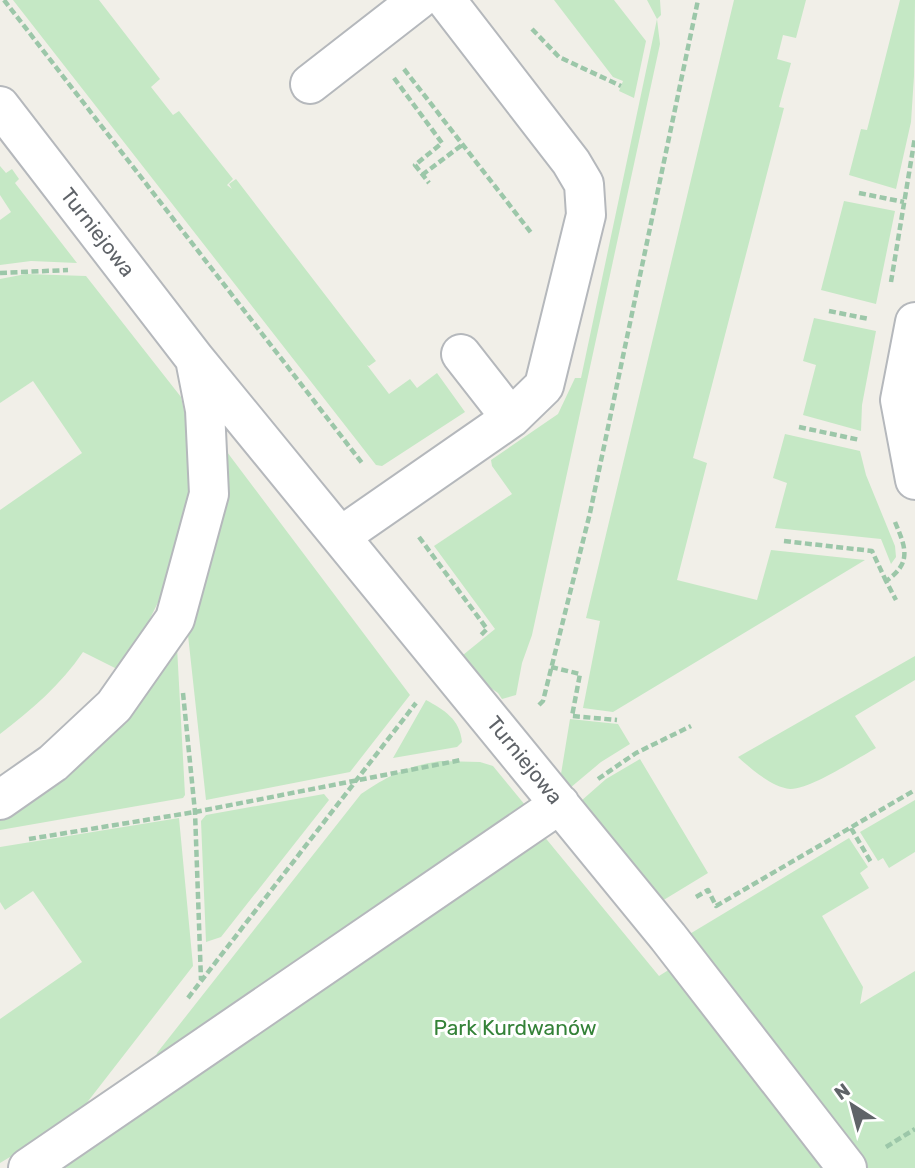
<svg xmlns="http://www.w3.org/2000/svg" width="915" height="1168" font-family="Rubik,sans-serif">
<rect width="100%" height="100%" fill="#f1efe8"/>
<path fill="#c5e8c5" d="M 13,0 L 99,0 L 160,79 L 151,87 L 173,115 L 179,111 L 233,179 L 227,185 L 232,189 L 229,184 L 236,179 L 376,361 L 369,366 L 367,365 L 389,394 L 410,379 L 417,388 L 437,373 L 465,412 L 382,466 L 376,465 Z
M 554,0 L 614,0 L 646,41 L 634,98 L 619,91 L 623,81 L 613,77 Z
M 647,0 L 660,0 L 661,15 L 657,19 L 660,44 L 532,635 L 522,663 L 516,695 L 502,699 L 498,693 L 459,666 L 463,655 L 495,629 L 434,546 L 512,494 L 492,466 L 491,460 L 558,414 L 575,378 L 581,378 L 657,19 Z
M 734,0 L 806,0 L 796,38 L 783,35 L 777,59 L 791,63 L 779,107 L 784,108 L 693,458 L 707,463 L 677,580 L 757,600 L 771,550 L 865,560 L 613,712 L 583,708 L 600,621 L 586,618 Z
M 900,0 L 915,0 L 914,76 L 911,122 L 896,189 L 849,175 L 861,129 L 867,130 Z
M 0,166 L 6,173 L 12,169 L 19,179 L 15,183 L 77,263 L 31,261 L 0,265 L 0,220 L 11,212 L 0,195 Z
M 844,201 L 895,211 L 876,304 L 821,290 Z
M 26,274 L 86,276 L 181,397 L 192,447 L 189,495 L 164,590 L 145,629 L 117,669 L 83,652 C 61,685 31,710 0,734 L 0,510 L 82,453 L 33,381 L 0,403 L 0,279 Z
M 814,318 L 876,331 L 862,405 L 861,431 L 803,415 L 816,365 L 803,361 Z
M 785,434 L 860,451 L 866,475 L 895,546 L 896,557 L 891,564 L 881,539 L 775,528 L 787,483 L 773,478 Z
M 227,452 L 410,695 L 350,772 L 206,800 L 187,626 L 220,527 Z
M 177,647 L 185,795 L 183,798 L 0,830 L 0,817 Z
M 915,656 L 915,680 L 855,716 L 876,748 C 858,758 809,790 790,789 C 772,787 751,769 738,757 Z
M 426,700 C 444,710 460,719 462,742 L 457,747 L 393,758 Z
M 570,719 L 618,724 L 630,744 L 601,762 L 570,788 L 561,774 Z
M 640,759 L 708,873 L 662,901 L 581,801 L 606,779 Z
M 440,761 L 480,762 L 493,766 L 525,805 L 159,1058 L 156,1057 L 157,1053 L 361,794 C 388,776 407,766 440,761 Z
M 324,794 L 329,800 L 221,937 L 206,942 L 201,821 L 206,815 Z
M 915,800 L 915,852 L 889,868 L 883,858 L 878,861 L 860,832 Z
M 179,818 L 193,966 L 75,1118 L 0,1163 L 0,1019 L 82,962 L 33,891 L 5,910 L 0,902 L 0,847 Z
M 543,835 L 659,976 L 700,950 L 688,935 L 849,838 L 868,867 L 860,873 L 869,888 L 822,916 L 863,987 L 860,1004 L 915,971 L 915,1168 L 58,1168 Z"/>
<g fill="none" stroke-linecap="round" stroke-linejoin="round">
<g stroke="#b5b8bc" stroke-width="42">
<path id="street" d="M 310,84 L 418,0
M 0,106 L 195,359 L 205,410 L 209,494 L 175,619 L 114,706 L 53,763 L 0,800
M 915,322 L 900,400 L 915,480
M 461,354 L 511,418
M 195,359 L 668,937 L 847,1168
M 341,536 L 511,418 L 544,386 L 586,215 L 584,184 L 571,162 L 446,0
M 28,1168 L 560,804"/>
</g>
<path stroke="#9cc7a9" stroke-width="4.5" stroke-dasharray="7 3.5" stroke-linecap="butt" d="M 4,0 L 362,463
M 532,29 L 559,57 L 621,86
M 404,69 L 532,234
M 394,78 L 442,143 L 415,165 L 429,183
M 422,175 L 462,145
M 859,193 L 904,202
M 0,273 L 68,270
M 891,282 L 915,137
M 829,311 L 869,319
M 799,427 L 860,440
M 895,522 C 906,548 912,563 886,581 L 896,600
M 419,537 L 487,629 L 480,636
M 784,541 L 872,551 L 886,581
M 551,667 L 580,674 L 572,716 L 617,720
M 183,693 L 195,812 L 201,980
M 539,705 L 543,701 L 590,513 L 698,0
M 598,779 L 636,753 L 691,726
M 851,828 L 872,864
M 29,839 L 195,812 L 461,760
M 696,897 L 708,890 L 716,906 L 915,790
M 188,998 L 416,703
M 886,1147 L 915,1129"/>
<use href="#street" stroke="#fff" stroke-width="38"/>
</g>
<g text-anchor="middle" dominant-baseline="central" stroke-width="6" stroke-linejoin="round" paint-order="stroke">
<g font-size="21" fill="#5f6368" stroke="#fff">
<text transform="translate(98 232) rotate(52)">Turniejowa</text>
<text transform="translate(525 760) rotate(51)">Turniejowa</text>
</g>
<g font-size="21" fill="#348238" stroke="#fff">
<text x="515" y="1027">Park Kurdwanów</text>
</g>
</g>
<g transform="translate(852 1105) rotate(324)" stroke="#ffffff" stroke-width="5" paint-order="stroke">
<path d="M0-5L12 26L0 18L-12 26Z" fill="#5f6368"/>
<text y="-10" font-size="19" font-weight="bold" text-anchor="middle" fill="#5f6368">N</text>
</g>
</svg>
